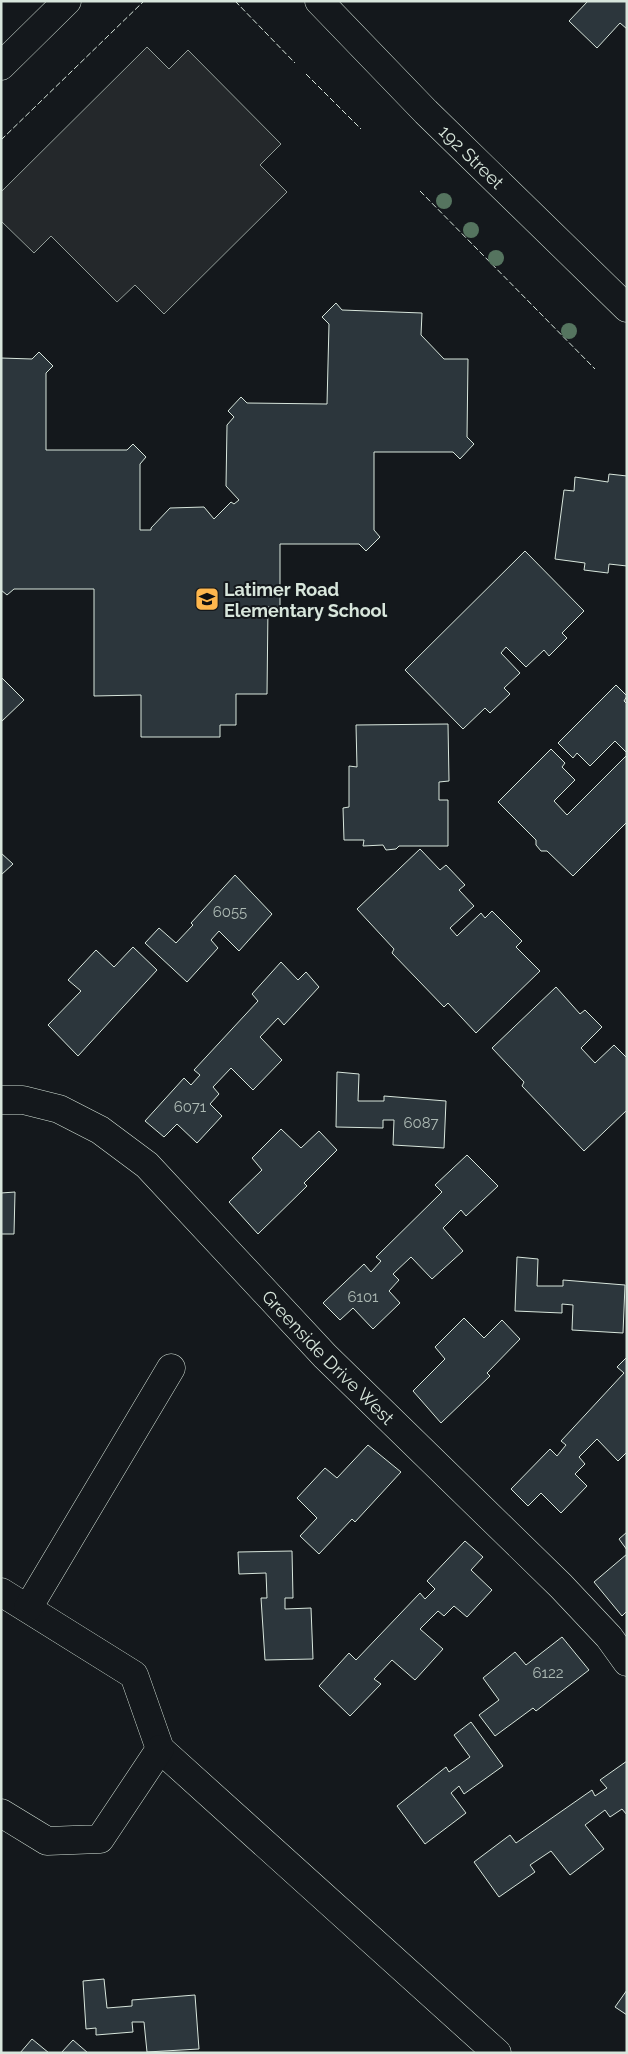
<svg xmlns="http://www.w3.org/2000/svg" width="628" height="2054" font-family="Raleway,sans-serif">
<rect width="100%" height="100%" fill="#14181c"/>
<path fill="#24282b" stroke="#939e99" d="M 147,47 L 169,69 L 188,50 L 281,144 L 260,165 L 287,192 L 164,314 L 135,285 L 117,302 L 51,236 L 34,253 L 1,221 L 1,192 Z"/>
<path fill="#2c363c" stroke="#d8e6dc" d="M 588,1 L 627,1 L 627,29 L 620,23 L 597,48 L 569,21 Z
M 336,303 L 342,310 L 422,313 L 421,335 L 444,359 L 468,359 L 467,437 L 474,444 L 460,459 L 453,452 L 374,452 L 374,530 L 380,537 L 366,551 L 359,544 L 280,544 L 280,607 L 268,607 L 267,694 L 236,694 L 236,725 L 220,725 L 220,737 L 141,737 L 141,695 L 94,696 L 94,589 L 14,589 L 7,595 L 1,590 L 1,358 L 32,359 L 39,352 L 53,366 L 46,373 L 46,450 L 127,450 L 133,444 L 146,457 L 140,464 L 140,530 L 151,530 L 151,528 L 170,508 L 204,507 L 214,519 L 231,502 L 234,504 L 239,500 L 226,486 L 227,425 L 234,417 L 228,411 L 241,397 L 247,403 L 327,404 L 329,324 L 322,317 Z
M 609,474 L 627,476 L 627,566 L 609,564 L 608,573 L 584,570 L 585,563 L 555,559 L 564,490 L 574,491 L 575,477 L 608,482 Z
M 525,551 L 584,611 L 562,633 L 567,638 L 549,656 L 544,650 L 526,667 L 506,647 L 501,653 L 520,673 L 504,688 L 510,694 L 490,713 L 485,708 L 463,729 L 405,670 Z
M 1,677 L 24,700 L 1,722 Z
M 616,685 L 627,696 L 624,701 L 627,704 L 627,753 L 615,741 L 590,766 L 577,753 L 573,758 L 558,743 Z
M 448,724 L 449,781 L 439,782 L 439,800 L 448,800 L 448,846 L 399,846 L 396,849 L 386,850 L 383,845 L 363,846 L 364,840 L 344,840 L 343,808 L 349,807 L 349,766 L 357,767 L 356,725 Z
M 551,749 L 565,763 L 562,767 L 575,780 L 554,801 L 567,815 L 627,755 L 627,822 L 573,876 L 547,851 L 541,851 L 536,845 L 536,840 L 498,802 Z
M 420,849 L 440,870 L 446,865 L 465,885 L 459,890 L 474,906 L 450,928 L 457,936 L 481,913 L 485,918 L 492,911 L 522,941 L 516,947 L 540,971 L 476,1033 L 448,1003 L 444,1007 L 392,953 L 394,949 L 357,909 Z
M 1,853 L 13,864 L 1,875 Z
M 235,875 L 272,914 L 239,951 L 219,931 L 211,940 L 218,948 L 187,982 L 145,943 L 159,928 L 176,943 L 193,925 L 191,923 Z
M 133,947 L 157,970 L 78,1056 L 48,1025 L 81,991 L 68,980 L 96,950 L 114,967 Z
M 281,962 L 298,980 L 306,972 L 319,987 L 284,1025 L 278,1018 L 260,1037 L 282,1060 L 253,1090 L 231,1068 L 213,1087 L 219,1094 L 210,1104 L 222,1116 L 197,1143 L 177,1124 L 164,1137 L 145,1121 L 184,1078 L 191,1085 L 200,1075 L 194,1070 L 258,1001 L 252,994 Z
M 556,987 L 580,1014 L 585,1010 L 602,1027 L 581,1048 L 595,1063 L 614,1045 L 627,1058 L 627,1110 L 584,1151 L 522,1086 L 524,1082 L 492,1048 Z
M 337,1072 L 359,1074 L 358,1101 L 384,1101 L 384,1096 L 446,1101 L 444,1148 L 393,1145 L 394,1120 L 383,1120 L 383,1128 L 336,1127 Z
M 281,1129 L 301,1148 L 319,1131 L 337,1150 L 304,1183 L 307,1186 L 258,1234 L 229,1202 L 262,1170 L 252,1158 Z
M 467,1155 L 498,1186 L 466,1216 L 461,1210 L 443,1228 L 463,1251 L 432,1279 L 411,1257 L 393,1274 L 399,1280 L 389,1291 L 400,1303 L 373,1329 L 353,1308 L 340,1320 L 323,1303 L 364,1264 L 371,1272 L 381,1261 L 376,1257 L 442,1192 L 435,1185 Z
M 15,1192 L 14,1234 L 1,1234 L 1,1193 Z
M 517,1257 L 538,1259 L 537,1286 L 563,1286 L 563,1280 L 625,1285 L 623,1333 L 572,1330 L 573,1305 L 562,1304 L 562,1313 L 515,1311 Z
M 464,1318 L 484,1338 L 502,1320 L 520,1339 L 487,1373 L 490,1376 L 441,1423 L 413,1391 L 445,1359 L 435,1347 Z
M 627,1357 L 627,1452 L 618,1461 L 597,1439 L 579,1457 L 585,1464 L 575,1474 L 587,1486 L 561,1513 L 541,1493 L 528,1506 L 511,1489 L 550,1449 L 557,1456 L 566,1445 L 561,1441 L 624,1373 L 617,1367 Z
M 368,1445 L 401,1472 L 355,1522 L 352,1519 L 319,1554 L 300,1536 L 317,1518 L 297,1498 L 325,1468 L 337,1478 Z
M 627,1532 L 627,1550 L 619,1539 Z
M 465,1541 L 483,1557 L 471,1570 L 492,1590 L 467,1617 L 454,1606 L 444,1616 L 438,1611 L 420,1629 L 443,1649 L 415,1680 L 392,1660 L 374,1679 L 381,1684 L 350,1716 L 319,1686 L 349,1653 L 356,1660 L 420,1593 L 425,1599 L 435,1589 L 427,1581 Z
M 292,1551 L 293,1598 L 285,1598 L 285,1609 L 311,1608 L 313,1659 L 265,1660 L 261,1598 L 267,1598 L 266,1573 L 239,1574 L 238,1552 Z
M 627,1554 L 627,1611 L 622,1616 L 594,1582 Z
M 562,1637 L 589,1670 L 536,1711 L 533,1708 L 495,1736 L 479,1715 L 499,1700 L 483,1678 L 515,1652 L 526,1665 Z
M 471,1722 L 503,1766 L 464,1794 L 459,1786 L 451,1793 L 466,1813 L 425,1844 L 397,1806 L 446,1767 L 449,1772 L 470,1757 L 454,1735 Z
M 627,1761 L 627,1815 L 622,1809 L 610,1817 L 605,1810 L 585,1825 L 604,1849 L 570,1875 L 551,1851 L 530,1865 L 535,1872 L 499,1897 L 474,1862 L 510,1835 L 516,1843 L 592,1790 L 595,1796 L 607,1788 L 600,1780 Z
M 104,1979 L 107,2008 L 132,2006 L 132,2000 L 195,1995 L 199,2049 L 147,2052 L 144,2022 L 132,2022 L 133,2032 L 96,2035 L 96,2028 L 86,2029 L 83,1981 Z
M 627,1990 L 627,2015 L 615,2007 Z
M 32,2039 L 49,2053 L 20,2053 Z
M 73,2040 L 88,2053 L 61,2053 Z"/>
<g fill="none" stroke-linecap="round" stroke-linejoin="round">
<g stroke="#d8e6dc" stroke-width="29">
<g id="minor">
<path d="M 1,66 L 67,1"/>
<path id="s1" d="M 1,1100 L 23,1100 L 59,1109 L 100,1130 L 147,1165 L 325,1356 L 561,1586 L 609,1637 L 627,1662"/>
<path d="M 1,1592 L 134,1675 L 160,1749 L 497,2053"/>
<path d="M 28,1608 L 171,1368"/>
<path d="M 1,1813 L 47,1841 L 100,1839 L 160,1749"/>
</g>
</g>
<g stroke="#d8e6dc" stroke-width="29">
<g id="major">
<path id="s2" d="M 319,1 L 426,112 L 627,308"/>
</g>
</g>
<use href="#minor" stroke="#14181c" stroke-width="28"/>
<use href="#major" stroke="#14181c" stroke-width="28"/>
<path stroke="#d8e6dc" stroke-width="1" stroke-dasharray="6 2.5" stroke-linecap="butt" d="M 235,1 L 295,63
M 306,74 L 361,129
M 1,140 L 144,1
M 420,191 L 595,369"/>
</g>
<g fill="#55745f">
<circle cx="444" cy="201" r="8"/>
<circle cx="471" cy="230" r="8"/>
<circle cx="496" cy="258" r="8"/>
<circle cx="569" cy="331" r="8"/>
</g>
<defs>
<g id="school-square" transform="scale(1.25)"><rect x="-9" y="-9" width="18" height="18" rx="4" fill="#ffb74d" stroke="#14181c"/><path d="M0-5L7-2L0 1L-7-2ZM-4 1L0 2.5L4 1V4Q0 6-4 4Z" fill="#111"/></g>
</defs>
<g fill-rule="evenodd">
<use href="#school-square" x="207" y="599"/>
</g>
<g text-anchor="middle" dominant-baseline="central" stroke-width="4" stroke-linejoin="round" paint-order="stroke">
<g font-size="15" fill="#adbab4">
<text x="230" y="912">6055</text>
<text x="190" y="1107">6071</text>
<text x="421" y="1123">6087</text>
<text x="363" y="1297">6101</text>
<text x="548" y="1673">6122</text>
</g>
<g font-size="18" fill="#d8e6dc" stroke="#14181c">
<text stroke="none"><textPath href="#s2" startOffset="218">192 Street</textPath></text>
<text stroke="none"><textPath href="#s1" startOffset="428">Greenside Drive West</textPath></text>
</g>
<g font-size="18" font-weight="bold" fill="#d8e6dc" stroke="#14181c" text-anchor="start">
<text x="224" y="589">Latimer Road<tspan x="224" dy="21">Elementary School</tspan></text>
</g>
</g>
<rect width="628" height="2054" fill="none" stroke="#d8e6dc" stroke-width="5"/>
</svg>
